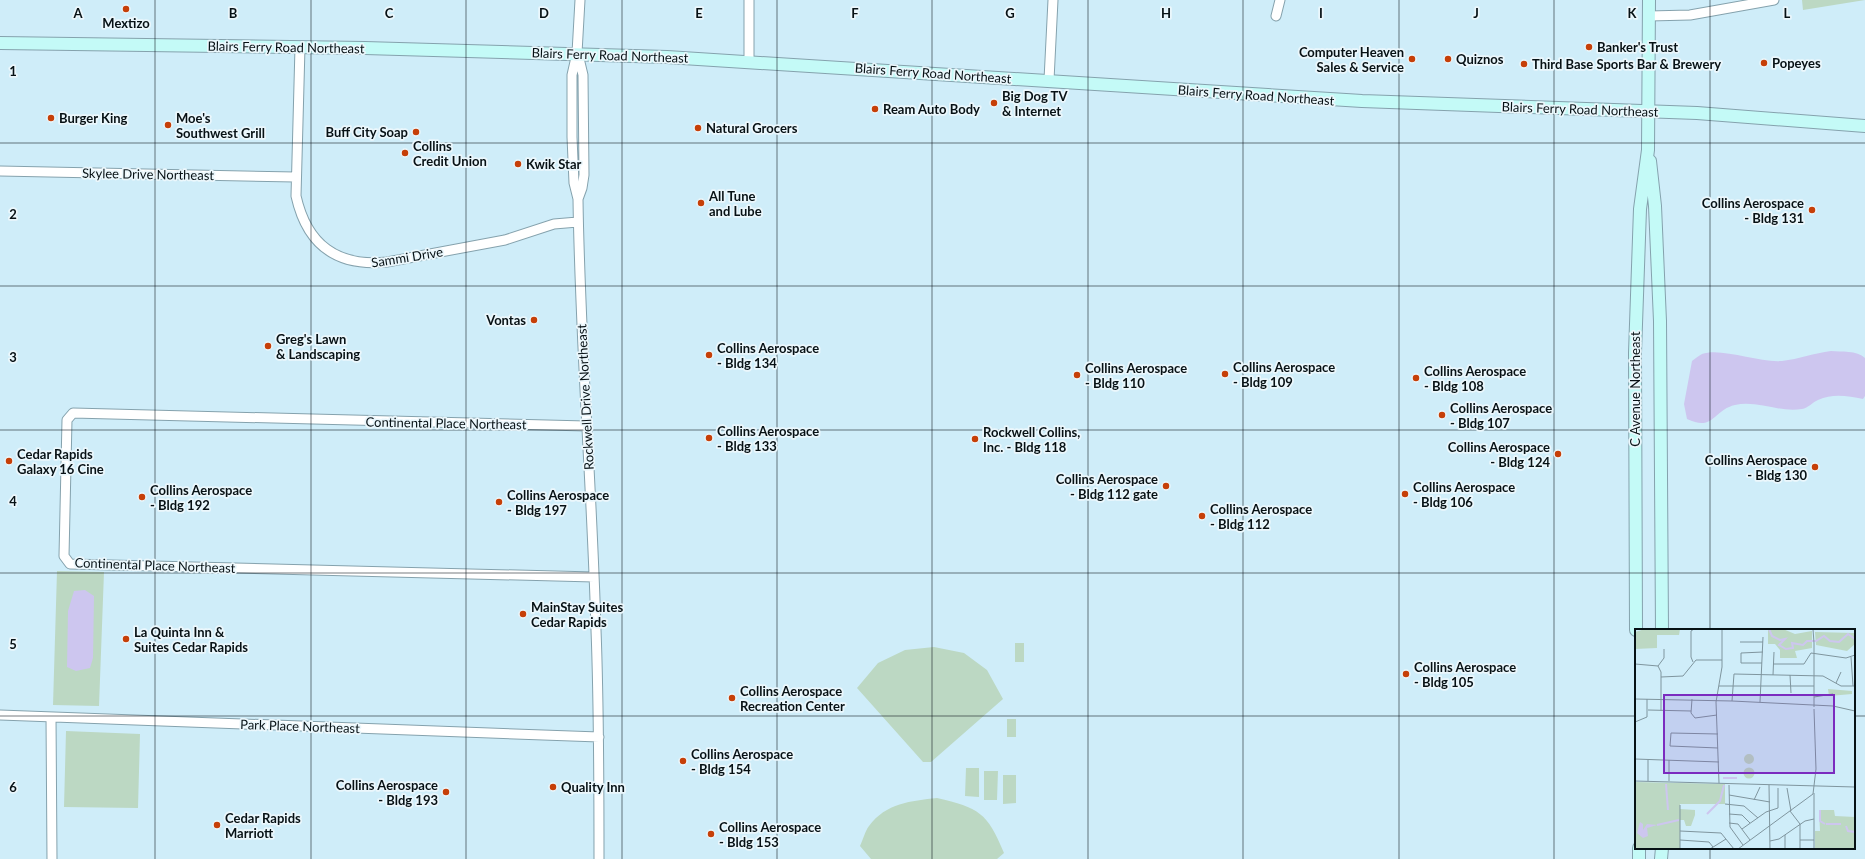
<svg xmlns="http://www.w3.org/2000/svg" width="1865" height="859" font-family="Lato,sans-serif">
<rect width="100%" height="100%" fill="#cfedf9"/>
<path fill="#bcd8c3" d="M 1802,0 L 1865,0 L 1803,10 Z
M 57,571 L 104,572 L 99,706 L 53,705 Z
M 1015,643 L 1024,643 L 1024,662 L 1015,662 Z
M 934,647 L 964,653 L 987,670 L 1003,699 L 931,762 L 923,762 L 857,688 L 878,663 L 905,650 Z
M 1007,719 L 1016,719 L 1016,737 L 1007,737 Z
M 66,731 L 140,734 L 138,808 L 64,807 Z
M 966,768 L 979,768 L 979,797 L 965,796 Z
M 984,771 L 998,771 L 997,800 L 984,800 Z
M 1003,775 L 1016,775 L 1016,803 L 1003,804 Z
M 937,798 C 979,808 987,812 1004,853 L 997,859 L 871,859 L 860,846 C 863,840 865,831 869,826 C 886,803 911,801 937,798 Z"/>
<path fill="#cdc6ef" d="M 1831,351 C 1841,352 1857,350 1865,358 L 1865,396 L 1863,399 C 1848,396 1833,393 1818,400 C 1813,402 1808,408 1802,409 C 1780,413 1757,400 1735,405 C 1713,410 1714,432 1687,419 L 1684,404 L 1692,361 C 1695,359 1698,356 1702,354 C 1721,347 1759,363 1782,361 C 1799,359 1814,353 1831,351 Z
M 85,590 L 94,596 L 93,658 L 90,668 L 76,671 L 67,667 L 68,611 L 74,591 Z"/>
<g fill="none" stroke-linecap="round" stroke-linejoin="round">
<g stroke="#85a2ad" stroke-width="11">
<path id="street" d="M 580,0 L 577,53 L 572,75 L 572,137 L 574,183 L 578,199 C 580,343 592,487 596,630 C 599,706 599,783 599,859
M 1276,16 L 1280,0
M 1649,16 L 1690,15 L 1774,0
M 300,47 L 296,196 C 307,245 337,267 387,262 L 505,240 L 554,224 L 578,222
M 578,54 L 583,75 L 584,175 L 582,188 L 578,199
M 749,61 L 749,0
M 1049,80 L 1053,0
M 0,171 L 295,177
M 586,426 L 73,413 L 67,420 L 64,556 L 70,564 L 594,577
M 0,715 L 599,737
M 51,717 L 52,859"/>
</g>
<g stroke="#85a2ad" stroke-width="14">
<path id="secondary" d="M 0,43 L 365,48 L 667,57 L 1362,101 L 1697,113 L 1865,126
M 1650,161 L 1655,206 L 1660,321 L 1662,630
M 1636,630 L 1635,353 L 1640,209 L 1648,150 L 1649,0
M 1639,848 L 1639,859
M 1661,859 L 1662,848"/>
</g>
<use href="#street" stroke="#fff" stroke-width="9"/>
<use href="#secondary" stroke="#c4faf7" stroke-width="12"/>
</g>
<path fill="none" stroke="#071115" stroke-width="1" stroke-opacity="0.55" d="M 155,0 L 155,859M 311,0 L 311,859M 466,0 L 466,859M 622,0 L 622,859M 777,0 L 777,859M 932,0 L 932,859M 1088,0 L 1088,859M 1243,0 L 1243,859M 1399,0 L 1399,859M 1554,0 L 1554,859M 1710,0 L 1710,630M 0,143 L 1865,143M 0,286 L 1865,286M 0,430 L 1865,430M 0,573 L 1865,573M 0,716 L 1636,716M 1854,716 L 1865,716M 1710,848 L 1710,859"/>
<g fill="#c63f08" stroke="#ebf7fc" stroke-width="1.5">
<circle cx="126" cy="9" r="4"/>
<circle cx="1589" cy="47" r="4"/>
<circle cx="1412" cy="59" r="4"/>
<circle cx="1448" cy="59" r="4"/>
<circle cx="1764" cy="63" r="4"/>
<circle cx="1524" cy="64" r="4"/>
<circle cx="994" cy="103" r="4"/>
<circle cx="875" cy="109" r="4"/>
<circle cx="51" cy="118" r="4"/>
<circle cx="168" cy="125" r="4"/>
<circle cx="698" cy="128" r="4"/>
<circle cx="416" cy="132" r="4"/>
<circle cx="405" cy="153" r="4"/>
<circle cx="518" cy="164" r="4"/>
<circle cx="701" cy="203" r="4"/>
<circle cx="1812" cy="210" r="4"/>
<circle cx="534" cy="320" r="4"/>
<circle cx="268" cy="346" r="4"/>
<circle cx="709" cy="355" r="4"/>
<circle cx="1225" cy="374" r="4"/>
<circle cx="1077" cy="375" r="4"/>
<circle cx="1416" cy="378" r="4"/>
<circle cx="1442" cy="415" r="4"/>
<circle cx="709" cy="438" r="4"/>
<circle cx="975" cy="439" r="4"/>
<circle cx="1558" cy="454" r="4"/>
<circle cx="9" cy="461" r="4"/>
<circle cx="1815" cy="467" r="4"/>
<circle cx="1166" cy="486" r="4"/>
<circle cx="1405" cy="494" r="4"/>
<circle cx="142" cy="497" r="4"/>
<circle cx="499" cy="502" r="4"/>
<circle cx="1202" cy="516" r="4"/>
<circle cx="523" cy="614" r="4"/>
<circle cx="126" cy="639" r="4"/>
<circle cx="1406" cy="674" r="4"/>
<circle cx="732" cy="698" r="4"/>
<circle cx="683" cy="761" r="4"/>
<circle cx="553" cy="787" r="4"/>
<circle cx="446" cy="792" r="4"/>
<circle cx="217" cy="825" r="4"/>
<circle cx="711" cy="834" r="4"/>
</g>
<g text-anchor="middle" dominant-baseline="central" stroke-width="3.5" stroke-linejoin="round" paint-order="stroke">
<g font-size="13" font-weight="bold" fill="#071115" stroke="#ebf7fc" text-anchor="start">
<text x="126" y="23" text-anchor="middle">Mextizo</text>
<text x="1597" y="47">Banker's Trust</text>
<text x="1404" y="52" text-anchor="end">Computer Heaven<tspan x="1404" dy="15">Sales &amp; Service</tspan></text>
<text x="1456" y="59">Quiznos</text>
<text x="1772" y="63">Popeyes</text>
<text x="1532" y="64">Third Base Sports Bar &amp; Brewery</text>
<text x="1002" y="96">Big Dog TV<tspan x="1002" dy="15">&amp; Internet</tspan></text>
<text x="883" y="109">Ream Auto Body</text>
<text x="59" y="118">Burger King</text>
<text x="176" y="118">Moe's<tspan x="176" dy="15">Southwest Grill</tspan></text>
<text x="706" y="128">Natural Grocers</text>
<text x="408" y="132" text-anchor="end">Buff City Soap</text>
<text x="413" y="146">Collins<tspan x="413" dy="15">Credit Union</tspan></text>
<text x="526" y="164">Kwik Star</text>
<text x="709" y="196">All Tune<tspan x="709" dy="15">and Lube</tspan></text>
<text x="1804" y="203" text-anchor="end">Collins Aerospace<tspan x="1804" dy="15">- Bldg 131</tspan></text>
<text x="526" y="320" text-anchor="end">Vontas</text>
<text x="276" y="339">Greg's Lawn<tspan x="276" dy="15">&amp; Landscaping</tspan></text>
<text x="717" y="348">Collins Aerospace<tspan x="717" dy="15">- Bldg 134</tspan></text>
<text x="1233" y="367">Collins Aerospace<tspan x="1233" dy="15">- Bldg 109</tspan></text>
<text x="1085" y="368">Collins Aerospace<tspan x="1085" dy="15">- Bldg 110</tspan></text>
<text x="1424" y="371">Collins Aerospace<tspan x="1424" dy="15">- Bldg 108</tspan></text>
<text x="1450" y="408">Collins Aerospace<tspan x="1450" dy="15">- Bldg 107</tspan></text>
<text x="717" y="431">Collins Aerospace<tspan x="717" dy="15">- Bldg 133</tspan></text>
<text x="983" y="432">Rockwell Collins,<tspan x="983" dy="15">Inc. - Bldg 118</tspan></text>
<text x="1550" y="447" text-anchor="end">Collins Aerospace<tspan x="1550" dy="15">- Bldg 124</tspan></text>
<text x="17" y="454">Cedar Rapids<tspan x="17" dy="15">Galaxy 16 Cine</tspan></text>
<text x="1807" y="460" text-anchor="end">Collins Aerospace<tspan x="1807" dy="15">- Bldg 130</tspan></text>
<text x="1158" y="479" text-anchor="end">Collins Aerospace<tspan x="1158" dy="15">- Bldg 112 gate</tspan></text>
<text x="1413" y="487">Collins Aerospace<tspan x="1413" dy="15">- Bldg 106</tspan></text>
<text x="150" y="490">Collins Aerospace<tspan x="150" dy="15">- Bldg 192</tspan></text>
<text x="507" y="495">Collins Aerospace<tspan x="507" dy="15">- Bldg 197</tspan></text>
<text x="1210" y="509">Collins Aerospace<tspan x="1210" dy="15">- Bldg 112</tspan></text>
<text x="531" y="607">MainStay Suites<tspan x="531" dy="15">Cedar Rapids</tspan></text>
<text x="134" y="632">La Quinta Inn &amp;<tspan x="134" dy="15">Suites Cedar Rapids</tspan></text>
<text x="1414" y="667">Collins Aerospace<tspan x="1414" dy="15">- Bldg 105</tspan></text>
<text x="740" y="691">Collins Aerospace<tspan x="740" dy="15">Recreation Center</tspan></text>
<text x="691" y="754">Collins Aerospace<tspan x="691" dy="15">- Bldg 154</tspan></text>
<text x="438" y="785" text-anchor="end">Collins Aerospace<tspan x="438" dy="15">- Bldg 193</tspan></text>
<text x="561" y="787">Quality Inn</text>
<text x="225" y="818">Cedar Rapids<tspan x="225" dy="15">Marriott</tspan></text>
<text x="719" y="827">Collins Aerospace<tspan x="719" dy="15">- Bldg 153</tspan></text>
</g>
<g font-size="13" fill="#071115" stroke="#ebf7fc">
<text transform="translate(286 47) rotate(1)">Blairs Ferry Road Northeast</text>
<text transform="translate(610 55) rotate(2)">Blairs Ferry Road Northeast</text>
<text transform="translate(933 73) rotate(4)">Blairs Ferry Road Northeast</text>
<text transform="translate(1256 95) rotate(4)">Blairs Ferry Road Northeast</text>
<text transform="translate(1580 109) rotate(2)">Blairs Ferry Road Northeast</text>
<text transform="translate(148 174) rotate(1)">Skylee Drive Northeast</text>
<text transform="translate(407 257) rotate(-9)">Sammi Drive</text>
<text transform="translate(1635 389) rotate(-90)">C Avenue Northeast</text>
<text transform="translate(585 397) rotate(-93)">Rockwell Drive Northeast</text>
<text transform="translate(446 423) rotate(1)">Continental Place Northeast</text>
<text transform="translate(155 565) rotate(2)">Continental Place Northeast</text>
<text transform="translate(300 726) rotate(2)">Park Place Northeast</text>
</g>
</g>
<g transform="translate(1635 629)">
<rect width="220" height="220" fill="#cfedf9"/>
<path d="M 10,0 L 45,0 L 44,6 L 22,6 L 22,19 L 0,20 L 0,3 ZM 133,0 L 148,0 L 160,5 L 177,2 L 177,19 L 160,22 L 162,29 L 145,29 L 145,21 L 140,15 L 133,15 ZM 180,3 L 220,4 L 220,15 L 212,22 L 181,16 ZM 193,60 L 217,62 L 217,65 L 194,67 ZM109 130a5 5 0 1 1 10 0a5 5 0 1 1-10 0ZM108.5 144a5.5 5.5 0 1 1 11 0a5.5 5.5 0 1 1-11 0ZM 0,153 L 90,155 L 90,175 L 45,175 L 45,180 L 60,181 L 60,186 L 56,197 L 51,197 L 49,191 L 45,191 L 45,220 L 0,220 ZM 184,181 L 199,181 L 200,187 L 220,188 L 220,220 L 180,220 L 180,202 L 185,202 Z" fill="#bcd8c3"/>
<path d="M 5,193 L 8,195 L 8,201 L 12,195 L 22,196 L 12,199 L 13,207 L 8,209 L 2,204 Z" fill="#cdc6ef"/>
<path fill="none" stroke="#cdc6ef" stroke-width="2" d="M 134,0 L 137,7 L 145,11 L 150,10 L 144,16 L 151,20 L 158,19 L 157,14 L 168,16 L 172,12 L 181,12 L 189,7 L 195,12 L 204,13 L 213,5 L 220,10M 88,149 L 102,149M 31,155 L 33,181M 185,181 L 185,192 L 190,195M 72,185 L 85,172 L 89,156M 191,195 L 206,195M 22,196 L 44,191M 211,197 L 213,202 L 220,203"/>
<path fill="none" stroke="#7f959e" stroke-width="1" d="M 178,0 L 179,14M 105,13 L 128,13M 179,14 L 179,78M 216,28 L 218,57M 58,33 L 56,28 L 56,2 L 59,0M 127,34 L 106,34 L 106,24 L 128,23M 0,35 L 23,37M 138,35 L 169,35 L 176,24 L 211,29 L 220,26M 23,37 L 26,43 L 26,82M 23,37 L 29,29 L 29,20M 138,46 L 139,23M 155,46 L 156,64M 26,48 L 48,47 L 61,31 L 87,31M 201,54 L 206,43M 84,57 L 179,57M 179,68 L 198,65M 0,70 L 97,72 L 198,77 L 220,82M 57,70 L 56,84 L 60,89 L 82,86M 97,72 L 99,45 L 188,47 L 206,57 L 220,57M 125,73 L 128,8M 13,81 L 56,82M 0,93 L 12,88 L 12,70M 83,105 L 36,104 L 35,117 L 83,119M 0,130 L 84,133M 13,131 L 13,152M 34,131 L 34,152M 0,152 L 220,158M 84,154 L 81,73 L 87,38 L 87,0M 94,156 L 95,198 L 108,216M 134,156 L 135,220M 152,159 L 156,182M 94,166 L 135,173M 119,171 L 125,158M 90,175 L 109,177 L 123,189M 45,176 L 45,220M 155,182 L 165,195 L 165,220M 94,185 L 107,186 L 115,194M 94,194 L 103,195 L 115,211M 107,200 L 131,183 L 143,179 L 143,159M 45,202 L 86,204 L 99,220M 0,206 L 0,220M 150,206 L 150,220M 45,211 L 74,213 L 78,218M 165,211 L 179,211M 135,212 L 144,210 L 170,192 L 179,190M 75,220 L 91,210M 103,220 L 178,165 L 181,140 L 179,80M 179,220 L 179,164"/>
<path fill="#7b2cbf" fill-opacity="0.15" stroke="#7b2cbf" stroke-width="2" d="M 29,66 L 199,66 L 199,144 L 29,144 Z"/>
<rect width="220" height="220" fill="none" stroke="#071115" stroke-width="2"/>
</g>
<g font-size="13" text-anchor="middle" font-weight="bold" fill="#071115" stroke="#ebf7fc" stroke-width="3.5" stroke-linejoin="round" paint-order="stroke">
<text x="78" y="18">A</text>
<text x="233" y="18">B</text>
<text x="389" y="18">C</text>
<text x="544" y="18">D</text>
<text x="699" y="18">E</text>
<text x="855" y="18">F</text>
<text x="1010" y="18">G</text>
<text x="1166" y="18">H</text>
<text x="1321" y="18">I</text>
<text x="1476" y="18">J</text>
<text x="1632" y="18">K</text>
<text x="1787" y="18">L</text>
<text x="13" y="76">1</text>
<text x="13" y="219">2</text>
<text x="13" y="362">3</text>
<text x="13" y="506">4</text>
<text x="13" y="649">5</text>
<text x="13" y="792">6</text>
</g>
</svg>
